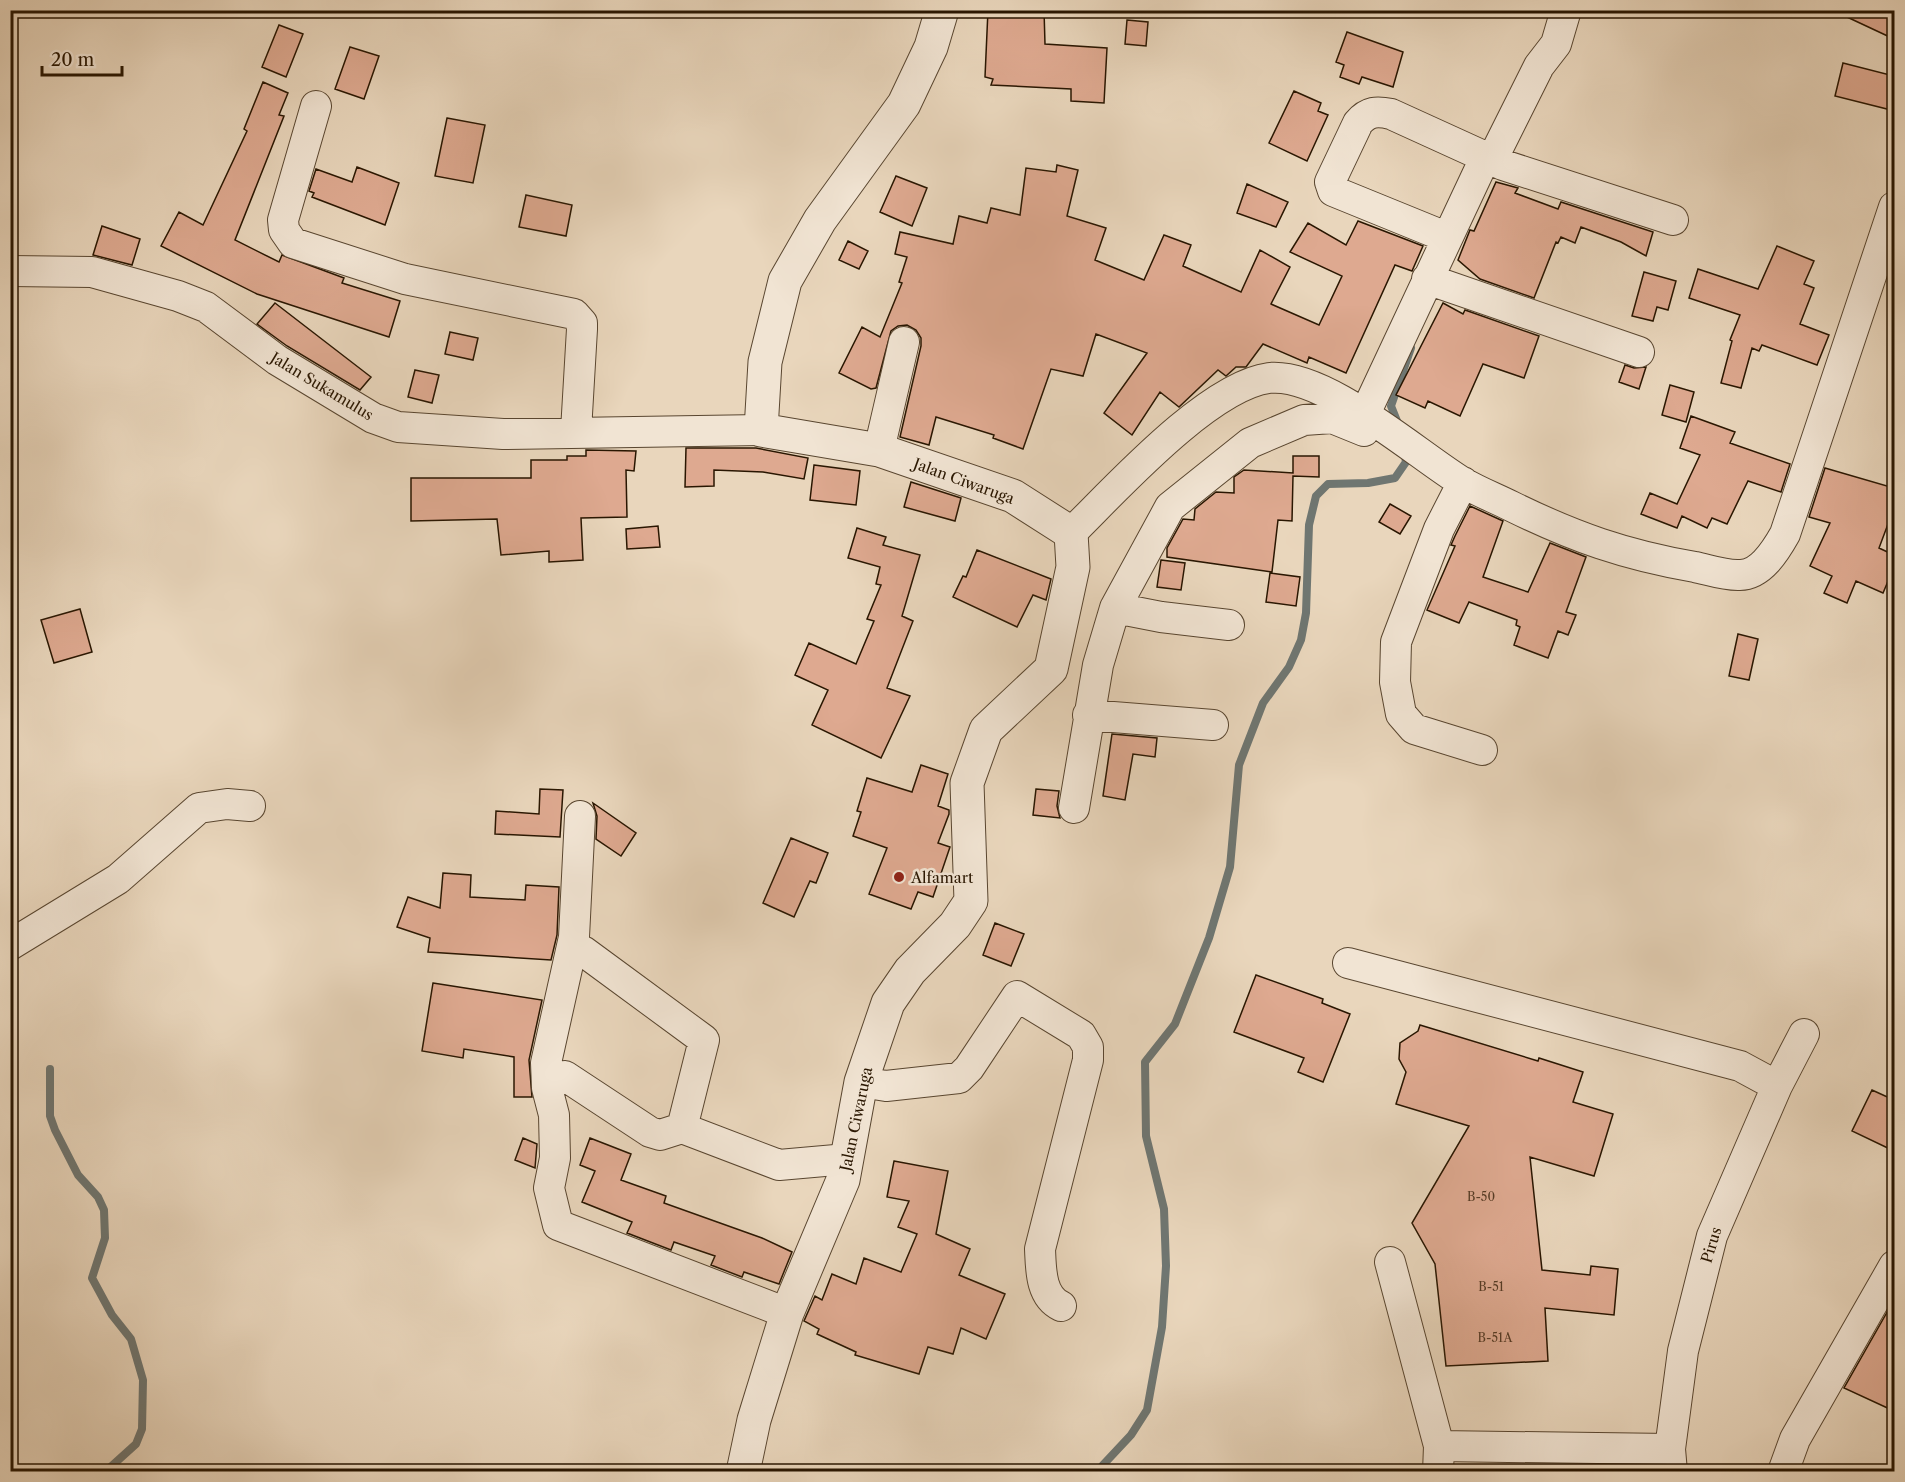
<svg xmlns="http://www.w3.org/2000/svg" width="1905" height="1482" font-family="'Libre Caslon Text',serif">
<rect width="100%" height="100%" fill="#e9d6bc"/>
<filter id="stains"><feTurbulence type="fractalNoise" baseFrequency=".00333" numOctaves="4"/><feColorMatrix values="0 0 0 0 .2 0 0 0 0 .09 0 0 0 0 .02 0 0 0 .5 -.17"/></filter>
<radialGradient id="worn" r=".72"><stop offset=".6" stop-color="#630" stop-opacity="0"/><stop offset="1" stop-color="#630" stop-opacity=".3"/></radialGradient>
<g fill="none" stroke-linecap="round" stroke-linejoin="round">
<path stroke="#6f7671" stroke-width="8" d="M 1399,426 L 1391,406 L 1411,348
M 50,1069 L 50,1116 L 55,1130 L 78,1175 L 98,1197 L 104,1210 L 105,1238 L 92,1278 L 112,1315 L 131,1339 L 143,1380 L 142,1429 L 136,1444 L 105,1472
M 1101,1472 L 1102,1466 L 1131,1435 L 1147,1410 L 1162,1327 L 1166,1266 L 1164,1209 L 1146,1136 L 1145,1062 L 1175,1024 L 1209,938 L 1230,867 L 1239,765 L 1263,703 L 1289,667 L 1301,640 L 1306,613 L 1309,525 L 1316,496 L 1328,484 L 1368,483 L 1395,478 L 1406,462 L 1404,450"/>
</g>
<path fill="#dea990" stroke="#291601" stroke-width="1.5" d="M 988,10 L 1044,10 L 1045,44 L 1107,48 L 1104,103 L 1071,101 L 1071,89 L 991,85 L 993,79 L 985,77 Z
M 1832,10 L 1894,10 L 1894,39 Z
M 1127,20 L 1148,22 L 1146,46 L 1125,44 Z
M 279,25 L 303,34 L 286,77 L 262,67 Z
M 1347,32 L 1403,52 L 1393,87 L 1362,77 L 1359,84 L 1340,77 L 1344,65 L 1336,62 Z
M 350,47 L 379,56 L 364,99 L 335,89 Z
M 1843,63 L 1894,76 L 1891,110 L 1835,96 Z
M 263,82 L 288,93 L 279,115 L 284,116 L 235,240 L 279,262 L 282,255 L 344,278 L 342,283 L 400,301 L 389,337 L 257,294 L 161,246 L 179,212 L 203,225 L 247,131 L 244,129 Z
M 1294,91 L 1321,103 L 1318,111 L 1328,115 L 1307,161 L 1269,143 Z
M 447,118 L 485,125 L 473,183 L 435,176 Z
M 1057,165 L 1078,170 L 1067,216 L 1106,228 L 1095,260 L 1144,280 L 1164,235 L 1191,245 L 1183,266 L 1241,292 L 1260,250 L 1290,267 L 1271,304 L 1319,325 L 1342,276 L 1290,252 L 1308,223 L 1346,245 L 1358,221 L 1423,246 L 1412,271 L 1395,265 L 1346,373 L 1309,357 L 1307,363 L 1263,344 L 1246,367 L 1236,367 L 1226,376 L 1218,370 L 1179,407 L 1160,392 L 1132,435 L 1104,413 L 1147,353 L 1096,334 L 1083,376 L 1051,369 L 1023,449 L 993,438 L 994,435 L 936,417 L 929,445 L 900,437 L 921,346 L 921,338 L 916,330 L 907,325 L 898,326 L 891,331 L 876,388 L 871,389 L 839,373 L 862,327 L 880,337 L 902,283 L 899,282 L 907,257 L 895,254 L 900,232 L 953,244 L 959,216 L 987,223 L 991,208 L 1020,215 L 1026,168 L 1056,172 Z
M 357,167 L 399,183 L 385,225 L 312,197 L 314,193 L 309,191 L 316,169 L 352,182 Z
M 896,176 L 927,188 L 912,226 L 880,212 Z
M 1496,182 L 1518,188 L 1515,193 L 1558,209 L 1561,202 L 1653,232 L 1646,256 L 1621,242 L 1581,227 L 1575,243 L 1561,237 L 1558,243 L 1556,242 L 1534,298 L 1480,279 L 1458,260 L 1470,230 L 1474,231 Z
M 1247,184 L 1288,202 L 1276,227 L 1237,213 Z
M 526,195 L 572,205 L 566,236 L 519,227 Z
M 102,226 L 140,239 L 132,265 L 93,255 Z
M 848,241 L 868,251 L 859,269 L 839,260 Z
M 1777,246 L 1814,261 L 1804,284 L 1814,288 L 1800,324 L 1829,335 L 1817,365 L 1762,345 L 1759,351 L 1752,348 L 1741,388 L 1721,383 L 1732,341 L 1730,340 L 1740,315 L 1689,298 L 1698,269 L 1758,289 Z
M 1644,272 L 1676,281 L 1668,310 L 1657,307 L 1653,321 L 1632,316 Z
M 275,303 L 371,377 L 360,390 L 287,346 L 257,324 Z
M 1443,303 L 1463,314 L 1465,310 L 1539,336 L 1524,378 L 1483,364 L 1460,416 L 1428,401 L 1425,408 L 1396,395 Z
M 450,332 L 478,338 L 473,360 L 445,354 Z
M 1625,365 L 1634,368 L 1646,367 L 1639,389 L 1619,382 Z
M 415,370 L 439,375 L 432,403 L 408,397 Z
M 1670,385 L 1694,392 L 1686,422 L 1662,415 Z
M 1691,416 L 1735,432 L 1730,443 L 1790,464 L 1781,492 L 1748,481 L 1727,524 L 1712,518 L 1707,528 L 1682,516 L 1677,528 L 1641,514 L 1650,493 L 1677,504 L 1700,455 L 1680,448 Z
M 686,448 L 756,448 L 808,458 L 804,479 L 763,472 L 714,470 L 714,486 L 685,487 Z
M 586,450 L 636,451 L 634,471 L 626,470 L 627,517 L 581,518 L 583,560 L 549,562 L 549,551 L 501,555 L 497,519 L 411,521 L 411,478 L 531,478 L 531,460 L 567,460 L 567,456 L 586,456 Z
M 1293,456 L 1319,456 L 1319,477 L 1293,476 L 1292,521 L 1278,520 L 1272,572 L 1167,557 L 1167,548 L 1183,519 L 1194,520 L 1195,509 L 1216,492 L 1234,493 L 1234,477 L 1244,470 L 1293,473 Z
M 814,465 L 860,471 L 856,505 L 810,500 Z
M 1825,468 L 1894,488 L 1894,508 L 1879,548 L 1894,555 L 1894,567 L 1883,593 L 1856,581 L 1847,603 L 1824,593 L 1832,576 L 1810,566 L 1830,523 L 1809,517 Z
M 911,482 L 961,498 L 955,521 L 904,507 Z
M 1390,504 L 1411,516 L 1400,534 L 1379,522 Z
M 1470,506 L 1503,521 L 1483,577 L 1528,592 L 1550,543 L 1586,557 L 1566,612 L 1576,615 L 1568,635 L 1558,631 L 1548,658 L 1514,645 L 1520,627 L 1516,625 L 1517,620 L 1469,602 L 1459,623 L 1427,610 L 1455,546 L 1451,545 L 1455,536 Z
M 658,526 L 660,547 L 627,549 L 626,529 Z
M 857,528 L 886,537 L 883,545 L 920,555 L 902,616 L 913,621 L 887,688 L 910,696 L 881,758 L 812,725 L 828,690 L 795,675 L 809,643 L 856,664 L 874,621 L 867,619 L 881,585 L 876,584 L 880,567 L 848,558 Z
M 977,550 L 1051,579 L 1046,600 L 1033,595 L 1017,627 L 953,597 L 963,576 L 966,577 Z
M 1161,560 L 1185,563 L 1181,590 L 1157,587 Z
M 1270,573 L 1300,577 L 1296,606 L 1266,602 Z
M 80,609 L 92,652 L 54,663 L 41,620 Z
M 1738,634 L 1758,639 L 1749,680 L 1729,676 Z
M 1112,734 L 1157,738 L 1155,757 L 1133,754 L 1125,800 L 1103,796 Z
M 921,765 L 948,774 L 938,806 L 949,810 L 949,814 L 938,843 L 950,847 L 933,897 L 918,892 L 911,909 L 869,894 L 887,848 L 853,836 L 861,812 L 857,811 L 867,778 L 912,792 Z
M 540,789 L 563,790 L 560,837 L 495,834 L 496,811 L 539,814 Z
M 1036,789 L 1059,791 L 1057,806 L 1060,818 L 1033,815 Z
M 593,803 L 636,833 L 621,856 L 596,839 L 597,816 Z
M 791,838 L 828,853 L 816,883 L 810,881 L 794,917 L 763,903 Z
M 443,873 L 471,875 L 470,897 L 525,900 L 526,885 L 559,887 L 557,935 L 551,960 L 428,952 L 430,938 L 397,927 L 408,897 L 440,908 Z
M 995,923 L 1024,934 L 1011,966 L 983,955 Z
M 1256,975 L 1323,999 L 1322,1003 L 1350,1014 L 1323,1082 L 1298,1072 L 1304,1058 L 1234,1032 Z
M 433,983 L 542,1000 L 529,1060 L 532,1097 L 514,1097 L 514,1057 L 464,1049 L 463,1058 L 422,1051 Z
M 1420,1025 L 1538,1061 L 1539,1058 L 1583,1072 L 1573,1102 L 1613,1114 L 1594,1176 L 1530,1157 L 1542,1270 L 1590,1275 L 1591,1266 L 1618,1269 L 1614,1315 L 1545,1308 L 1548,1361 L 1446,1366 L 1435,1264 L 1412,1223 L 1469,1126 L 1396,1104 L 1406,1072 L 1399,1059 L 1400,1043 L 1418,1031 Z
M 1872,1090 L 1894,1100 L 1894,1151 L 1852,1131 Z
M 523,1138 L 537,1144 L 535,1168 L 515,1160 Z
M 590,1138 L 631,1154 L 621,1180 L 666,1196 L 664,1203 L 762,1238 L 792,1252 L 779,1284 L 744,1272 L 742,1277 L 711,1265 L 715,1256 L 674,1242 L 671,1250 L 627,1233 L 632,1222 L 582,1202 L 595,1171 L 580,1165 Z
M 894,1161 L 948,1171 L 936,1234 L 970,1249 L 959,1275 L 1005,1294 L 986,1339 L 961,1328 L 953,1354 L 928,1347 L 919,1374 L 855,1355 L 856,1352 L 817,1334 L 819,1329 L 804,1321 L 815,1296 L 822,1300 L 832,1274 L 856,1284 L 864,1258 L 901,1272 L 917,1234 L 898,1227 L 909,1201 L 887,1197 Z
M 1894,1300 L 1894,1411 L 1844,1388 Z"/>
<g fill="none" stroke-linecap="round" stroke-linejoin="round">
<g stroke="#594630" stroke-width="32">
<path id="minor" d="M 316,106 L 283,220 L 284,230 L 293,243 L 405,279 L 574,314 L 582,323 L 582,329 L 576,431
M 1492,160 L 1539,66 L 1556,44 L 1566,10
M 1446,237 L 1333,191 L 1330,182 L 1358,123 C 1368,111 1377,111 1391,114 L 1503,165 L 1673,220
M 10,271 L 92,272 L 178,296 L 206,307 L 277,360 L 373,418 L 398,427 L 503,434 L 761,430
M 1427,279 L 1639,352
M 1364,416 L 1485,158
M 879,450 L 904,342
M 1463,482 L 1439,529 L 1396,642 L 1395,682 L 1401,714 L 1414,729 L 1482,750
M 1071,533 C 1114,491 1208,386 1269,378 C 1324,372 1415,453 1462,482 C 1477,491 1495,498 1511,506 C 1574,537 1625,555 1695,567 C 1709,570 1726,576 1740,575 C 1761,575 1776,550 1785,534 L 1894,207
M 1115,608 L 1161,617 L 1229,625
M 1088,715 L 1213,725
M 1074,808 L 1098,665 L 1115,608 L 1170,507 L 1250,443 L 1304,420 L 1332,418 L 1364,431
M 580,816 L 574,937 L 546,1063 L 547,1088 L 554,1115 L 555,1158 L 549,1188 L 558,1225 L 787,1313
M 10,945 L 118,879 L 199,808 L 227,804 L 250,806
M 583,951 L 704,1040 L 682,1128 L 779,1165 L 847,1159
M 1348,963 L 1740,1066 L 1777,1086
M 565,1076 L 650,1132 L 660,1135 L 682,1128
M 861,1082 L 886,1086 L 959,1078 L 969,1068 L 1017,996 L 1081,1035 L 1088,1047 L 1088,1060 L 1040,1249 C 1041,1268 1040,1296 1061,1306
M 1390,1262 L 1439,1446 L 1438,1472
M 1439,1446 L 1670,1449
M 1672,1472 L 1670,1449 L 1683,1351 L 1712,1236 L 1777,1086 L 1804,1034
M 1783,1472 L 1795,1439 L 1894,1266"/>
</g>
<g stroke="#594630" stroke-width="35">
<path id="tertiary" d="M 743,1472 L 754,1420 L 787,1313 L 843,1180 L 861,1082 L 888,1003 L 910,971 L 955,925 L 971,901 L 967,783 L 986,730 L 1051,669 L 1073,567 L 1071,533 L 1013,496 L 879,450 L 761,430 L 765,362 L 785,281 L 820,220 L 904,104 L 931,47 L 942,10"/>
</g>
<use href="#minor" stroke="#f1e4d3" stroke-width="30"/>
<use href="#tertiary" stroke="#f1e4d3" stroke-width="33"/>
</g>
<circle fill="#8f2418" stroke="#f1e4d3" stroke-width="2" cx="899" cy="877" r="6"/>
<g text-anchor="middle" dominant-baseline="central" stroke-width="5" stroke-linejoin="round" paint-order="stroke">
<g font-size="12" fill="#563b25">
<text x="1481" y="1196">B-50</text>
<text x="1491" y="1286">B-51</text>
<text x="1495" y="1337">B-51A</text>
</g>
<g font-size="15" fill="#291601" stroke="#f1e4d3">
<text transform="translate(322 386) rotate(31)">Jalan Sukamulus</text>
<text transform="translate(964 481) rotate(20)">Jalan Ciwaruga</text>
<text transform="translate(856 1119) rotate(-78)">Jalan Ciwaruga</text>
<text transform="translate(1711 1245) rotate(-73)">Pirus</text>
</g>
<g font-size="15" fill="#291601" stroke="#f1e4d3" text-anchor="start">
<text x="911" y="877">Alfamart</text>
</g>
</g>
<rect width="1905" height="1482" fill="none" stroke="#e9d6bc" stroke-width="36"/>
<rect x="12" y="12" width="1881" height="1458" fill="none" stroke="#291601" stroke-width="3"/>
<rect x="18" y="18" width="1869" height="1446" fill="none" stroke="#291601" stroke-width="1.5"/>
<path d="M42 66v9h80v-9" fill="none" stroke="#291601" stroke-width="3"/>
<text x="51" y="66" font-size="18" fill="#291601" stroke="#f1e4d3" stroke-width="4.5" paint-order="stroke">20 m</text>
<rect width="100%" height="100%" filter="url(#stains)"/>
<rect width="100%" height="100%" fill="url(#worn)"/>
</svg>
